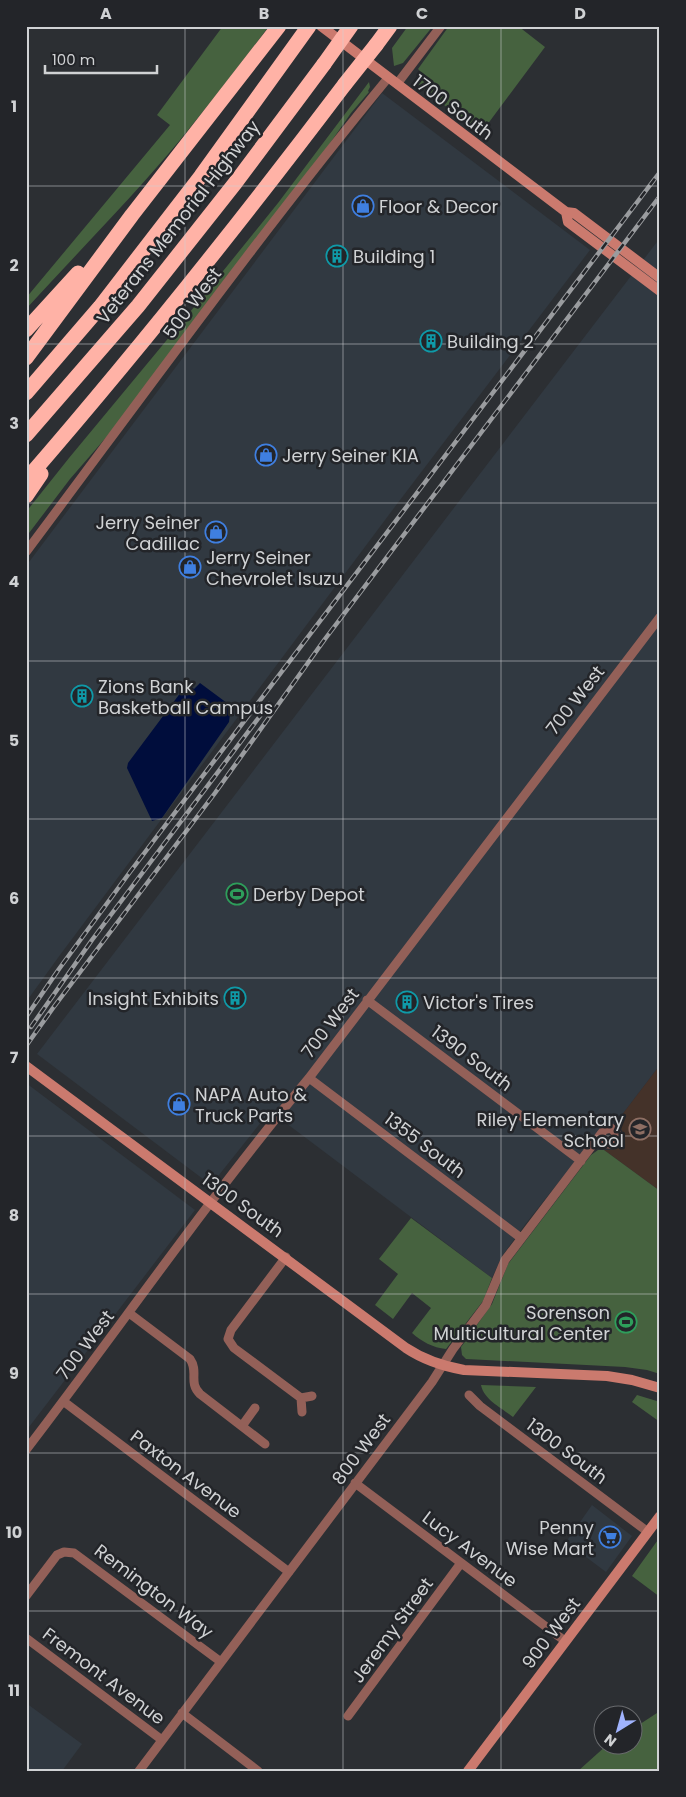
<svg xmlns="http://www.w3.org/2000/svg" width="686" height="1797" font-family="Poppins,sans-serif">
<rect width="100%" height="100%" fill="#2c2f33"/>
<path fill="#313941" d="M 382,93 L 590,250 L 397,504 L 60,955 L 26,1002 L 26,566 Z
M 660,238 L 660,1065 L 615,1124 L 604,1125 L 527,1222 L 502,1256 L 492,1278 L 270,1111 L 211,1185 L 37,1054 Z
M 26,1083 L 195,1210 L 26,1431 Z
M 592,1505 L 632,1536 L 606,1572 L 566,1542 Z
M 26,1703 L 82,1744 L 62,1771 L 26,1771 Z"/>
<path fill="#443229" d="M 660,1065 L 660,1191 L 604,1150 L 611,1150 L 616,1149 L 621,1144 L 623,1138 L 622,1130 L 615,1124 Z"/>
<path fill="#46623f" d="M 223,26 L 269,26 C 240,65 210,103 180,140 C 131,199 77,253 26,309 L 26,298 L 170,125 L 157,115 Z
M 408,26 L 433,26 L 403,63 L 394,66 L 392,48 Z
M 449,26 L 518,26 L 545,47 L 481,133 L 419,86 L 416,80 L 420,71 L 418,69 Z
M 369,82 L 370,87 L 368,91 L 369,92 L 351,113 L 319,159 L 115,427 L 70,479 L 26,537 L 26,512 L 69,458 L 190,312 L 278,203 Z
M 598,1150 L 604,1150 L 660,1191 L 660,1374 L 647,1370 L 625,1367 L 466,1359 L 462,1355 L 461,1347 L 492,1304 L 508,1264 L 591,1155 Z
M 411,1218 L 492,1278 L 483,1301 L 446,1349 C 433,1348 421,1341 412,1333 L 431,1308 L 412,1293 L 393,1319 L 375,1305 L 398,1274 L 379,1259 Z
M 481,1385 L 536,1387 L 513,1417 C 502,1408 484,1400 481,1385 Z
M 637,1395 L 660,1402 L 660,1422 L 632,1402 Z
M 660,1537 L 660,1597 L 632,1576 Z
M 660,1705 L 660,1771 L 578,1771 L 607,1745 L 634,1744 L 634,1728 L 657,1713 Z"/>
<path fill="#000d3c" d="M 200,683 L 231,706 L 229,722 L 162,818 L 152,821 L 127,768 L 128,763 L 187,684 L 194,689 Z"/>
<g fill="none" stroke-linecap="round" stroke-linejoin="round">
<path stroke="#000d3c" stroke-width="2.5" d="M 659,1549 L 660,1549"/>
<path stroke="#936058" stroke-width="9" d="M 397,84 L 441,26
M 26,552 C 145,393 262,231 388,78
M 367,1000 L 581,1161
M 309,1078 L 521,1238
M 286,1257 L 231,1330 L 228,1339 L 234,1348 L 301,1398 L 312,1396
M 129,1313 L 190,1359 C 199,1372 188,1382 200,1394 L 265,1444
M 469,1395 L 480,1406 L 648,1532
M 301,1398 L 302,1412
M 63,1401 L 289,1572
M 242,1426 L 255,1408
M 26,1450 C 121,1326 209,1198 309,1078 L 660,617
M 355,1483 L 565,1641
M 26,1596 L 57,1555 L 64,1552 L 74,1553 L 221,1662
M 26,1638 L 162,1740
M 182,1713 L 258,1771
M 348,1716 L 461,1563
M 139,1771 L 432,1382 L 453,1349 L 486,1305 L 505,1260 L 604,1130 L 611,1128 L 617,1134 L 616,1139 L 609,1144 L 603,1143 L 597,1139"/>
<path stroke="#cb7a6e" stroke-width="10" d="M 321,26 L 566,212 L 574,213 L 660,278
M 566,212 L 568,222 L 660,291
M 26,1066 L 406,1348 C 424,1360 442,1366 464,1370 L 607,1376 L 632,1380 L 660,1388
M 468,1771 L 660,1516"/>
<path stroke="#ffb2a6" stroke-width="15" d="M 376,45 L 390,26
M 26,330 L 78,273
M 26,358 L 132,215 L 279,26
M 26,393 L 100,307 L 201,176 L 309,26
M 26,435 L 138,306 L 236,182 L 324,64
M 26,480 C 137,352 243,219 345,84
M 26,496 L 41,474"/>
<g stroke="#9a9c9f" stroke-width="4.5">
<path id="rail" d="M 26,1017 L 59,969 L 130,872 L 660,172
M 31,1027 L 92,940 L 269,704
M 26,1046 L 53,1008 L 215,793 L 325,639 L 660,196"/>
</g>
<use href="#rail" stroke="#232529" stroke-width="2.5" stroke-dasharray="8" stroke-linecap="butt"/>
<path stroke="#ffb2a6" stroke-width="15" d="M 324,64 L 351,26
M 345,84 L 376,45"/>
</g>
<path fill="none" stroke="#d0d2d4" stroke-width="1" stroke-opacity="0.55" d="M 185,26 L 185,1771M 343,26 L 343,1771M 501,26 L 501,1771M 26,186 L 660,186M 26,344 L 660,344M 26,503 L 660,503M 26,661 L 660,661M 26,819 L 660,819M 26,978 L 660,978M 26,1136 L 660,1136M 26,1294 L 660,1294M 26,1453 L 660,1453M 26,1611 L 660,1611"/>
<defs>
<g id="shop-ring" transform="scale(1.125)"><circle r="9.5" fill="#232529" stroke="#3f7fe0" stroke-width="1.5"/><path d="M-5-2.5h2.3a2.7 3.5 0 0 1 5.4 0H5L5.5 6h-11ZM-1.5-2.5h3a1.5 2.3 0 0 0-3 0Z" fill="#3f7fe0"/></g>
<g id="building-ring" transform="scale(1.125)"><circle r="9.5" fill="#232529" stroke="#0f9aa8" stroke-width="1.5"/><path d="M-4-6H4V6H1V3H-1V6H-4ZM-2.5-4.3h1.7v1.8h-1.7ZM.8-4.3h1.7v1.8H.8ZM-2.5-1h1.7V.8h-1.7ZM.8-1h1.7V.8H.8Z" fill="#0f9aa8"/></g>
<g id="stadium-ring" transform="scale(1.125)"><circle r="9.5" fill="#232529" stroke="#2e9e5b" stroke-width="1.5"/><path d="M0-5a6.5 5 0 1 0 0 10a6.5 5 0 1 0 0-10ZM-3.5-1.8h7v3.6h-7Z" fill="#2e9e5b"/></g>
<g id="school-ring" transform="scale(1.125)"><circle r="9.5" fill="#232529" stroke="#8d6e63" stroke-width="1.5"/><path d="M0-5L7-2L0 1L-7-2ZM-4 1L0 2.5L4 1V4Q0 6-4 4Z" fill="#8d6e63"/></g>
<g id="supermarket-ring" transform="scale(1.125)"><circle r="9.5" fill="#232529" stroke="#3f7fe0" stroke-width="1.5"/><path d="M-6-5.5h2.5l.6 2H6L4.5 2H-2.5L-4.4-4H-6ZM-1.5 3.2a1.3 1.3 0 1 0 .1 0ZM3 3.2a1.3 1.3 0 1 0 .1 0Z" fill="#3f7fe0"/></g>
</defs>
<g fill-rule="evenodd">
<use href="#shop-ring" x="363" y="206"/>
<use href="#building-ring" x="337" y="256"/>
<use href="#building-ring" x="431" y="341"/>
<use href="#shop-ring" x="266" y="455"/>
<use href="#shop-ring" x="216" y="532"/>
<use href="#shop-ring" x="190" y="567"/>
<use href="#building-ring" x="82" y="696"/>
<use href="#stadium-ring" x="237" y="894"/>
<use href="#building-ring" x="235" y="998"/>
<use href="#building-ring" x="407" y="1002"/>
<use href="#shop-ring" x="179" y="1104"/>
<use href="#school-ring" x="640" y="1129"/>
<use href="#stadium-ring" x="626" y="1322"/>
<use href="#supermarket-ring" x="610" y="1537"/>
</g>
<g text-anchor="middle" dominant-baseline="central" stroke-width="5" stroke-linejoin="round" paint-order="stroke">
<g font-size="18" fill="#d0d2d4" stroke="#232529">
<text transform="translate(453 107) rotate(37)">1700 South</text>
<text transform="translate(178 222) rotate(-52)">Veterans Memorial Highway</text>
<text transform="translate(192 303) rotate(-53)">500 West</text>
<text transform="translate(575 700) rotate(-52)">700 West</text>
<text transform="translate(330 1023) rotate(-53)">700 West</text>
<text transform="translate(472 1058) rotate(37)">1390 South</text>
<text transform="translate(425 1145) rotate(37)">1355 South</text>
<text transform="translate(243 1205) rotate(36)">1300 South</text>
<text transform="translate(85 1345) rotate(-53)">700 West</text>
<text transform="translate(361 1449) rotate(-53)">800 West</text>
<text transform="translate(567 1451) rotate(37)">1300 South</text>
<text transform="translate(186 1474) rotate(37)">Paxton Avenue</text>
<text transform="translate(470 1549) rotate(37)">Lucy Avenue</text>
<text transform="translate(154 1591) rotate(37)">Remington Way</text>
<text transform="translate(392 1630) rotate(-54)">Jeremy Street</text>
<text transform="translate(551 1633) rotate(-53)">900 West</text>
<text transform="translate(104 1676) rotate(37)">Fremont Avenue</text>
</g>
<g font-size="18" fill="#d0d2d4" stroke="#232529" text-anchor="start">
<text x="379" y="206">Floor &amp; Decor</text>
<text x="353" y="256">Building 1</text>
<text x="447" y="341">Building 2</text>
<text x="282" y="455">Jerry Seiner KIA</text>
<text x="200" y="522" text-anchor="end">Jerry Seiner<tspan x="200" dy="21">Cadillac</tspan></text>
<text x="206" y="557">Jerry Seiner<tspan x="206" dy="21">Chevrolet Isuzu</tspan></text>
<text x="98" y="686">Zions Bank<tspan x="98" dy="21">Basketball Campus</tspan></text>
<text x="253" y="894">Derby Depot</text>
<text x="219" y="998" text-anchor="end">Insight Exhibits</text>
<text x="423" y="1002">Victor's Tires</text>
<text x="195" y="1094">NAPA Auto &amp;<tspan x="195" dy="21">Truck Parts</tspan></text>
<text x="624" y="1119" text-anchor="end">Riley Elementary<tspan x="624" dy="21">School</tspan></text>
<text x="610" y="1312" text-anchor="end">Sorenson<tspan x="610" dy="21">Multicultural Center</tspan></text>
<text x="594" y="1527" text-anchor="end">Penny<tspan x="594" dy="21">Wise Mart</tspan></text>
</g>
</g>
<rect width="686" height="1797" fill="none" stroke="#232529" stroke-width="55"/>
<g transform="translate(618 1730) rotate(217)"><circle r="24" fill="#232529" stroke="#686a6d"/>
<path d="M0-4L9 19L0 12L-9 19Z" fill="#a0b3fd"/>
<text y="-8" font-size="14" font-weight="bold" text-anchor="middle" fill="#d0d2d4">N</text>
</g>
<path d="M45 65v8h112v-8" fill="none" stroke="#d0d2d4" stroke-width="2.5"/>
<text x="52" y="65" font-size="15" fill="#d0d2d4" stroke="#232529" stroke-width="4" paint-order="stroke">100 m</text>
<rect x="28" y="28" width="630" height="1742" fill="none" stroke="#d0d2d4" stroke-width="2"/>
<g font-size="16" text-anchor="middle" font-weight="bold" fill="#d0d2d4">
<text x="106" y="19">A</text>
<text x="264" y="19">B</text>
<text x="422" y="19">C</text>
<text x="580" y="19">D</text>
<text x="14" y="112">1</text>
<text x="14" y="271">2</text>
<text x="14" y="429">3</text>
<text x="14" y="587">4</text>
<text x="14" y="746">5</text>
<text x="14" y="904">6</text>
<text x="14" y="1063">7</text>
<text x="14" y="1221">8</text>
<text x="14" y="1379">9</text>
<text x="14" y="1538">10</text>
<text x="14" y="1696">11</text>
</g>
</svg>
